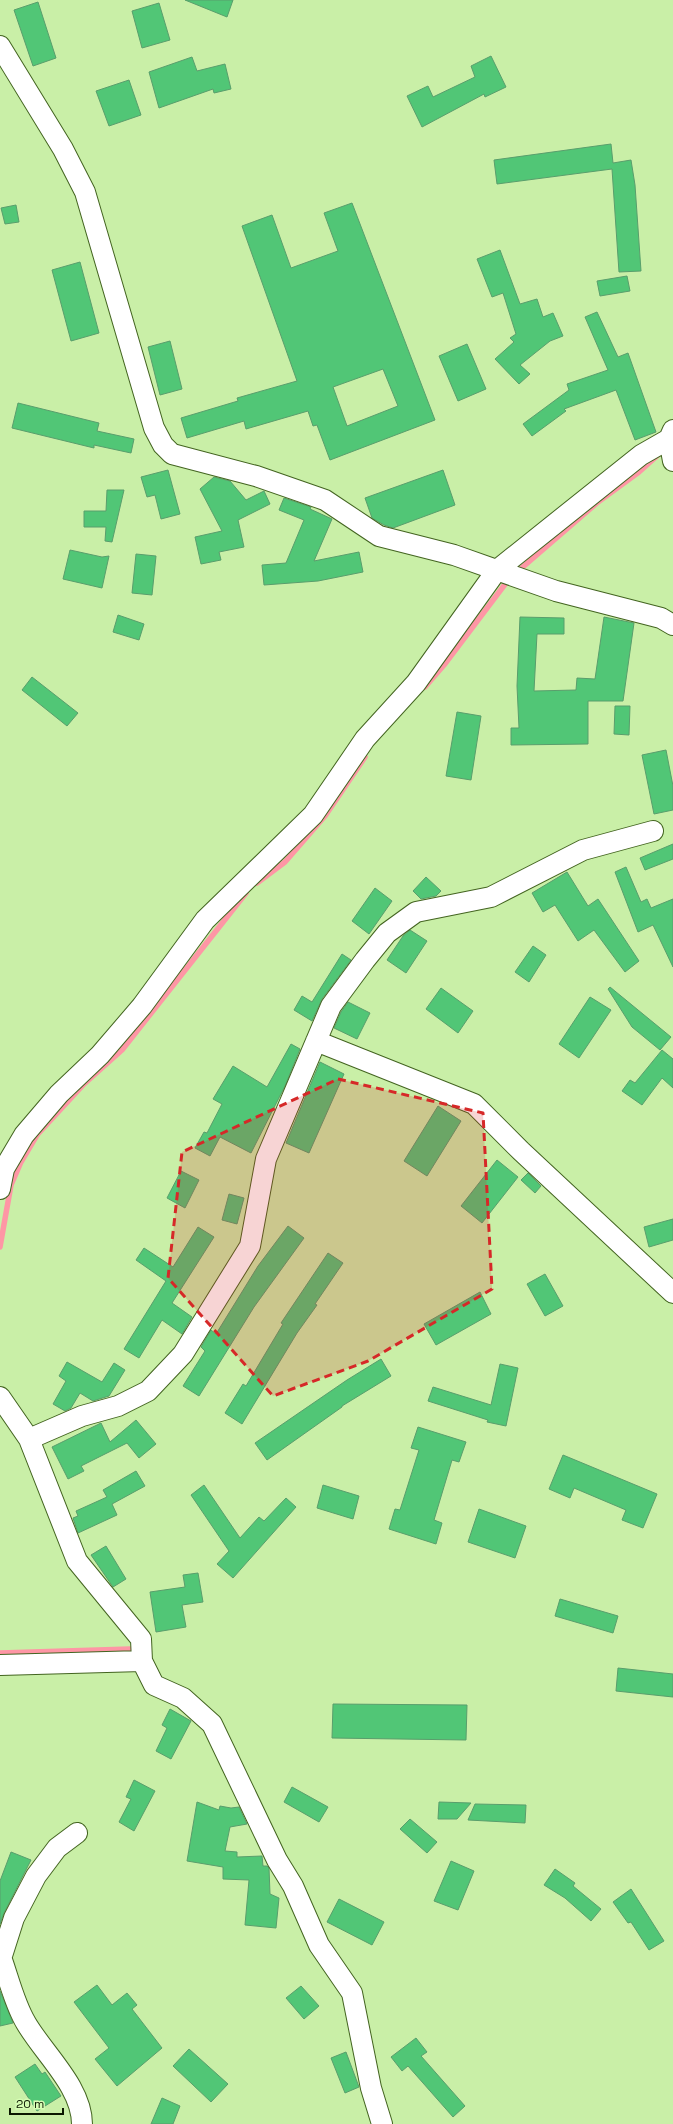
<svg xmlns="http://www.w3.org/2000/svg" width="673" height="2124" font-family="'Space Grotesk',sans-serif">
<rect width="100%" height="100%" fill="#c9efa7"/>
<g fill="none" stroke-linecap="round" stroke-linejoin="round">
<path stroke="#fe96a5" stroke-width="5.5" d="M 517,572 L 598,502 L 639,472 L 658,455
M 425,687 L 444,665 L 509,579
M 257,883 L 285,862 L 325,816 L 365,757
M 0,1247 L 11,1185 L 21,1162 L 37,1135 L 84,1084 L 122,1050 L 246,893
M 0,1653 L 130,1649"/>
</g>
<path fill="#51c676" stroke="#599e6c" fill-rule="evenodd" d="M 185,0 L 233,0 L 227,17 Z
M 38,2 L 56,58 L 33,66 L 14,10 Z
M 159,3 L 170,40 L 142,48 L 132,11 Z
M 491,56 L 506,87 L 485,97 L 484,94 L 422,127 L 407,96 L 428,86 L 433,97 L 475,77 L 471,66 Z
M 192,57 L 197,71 L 225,64 L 231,89 L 214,93 L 213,89 L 159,108 L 149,72 Z
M 129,80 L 141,115 L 109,126 L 96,91 Z
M 611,144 L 613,163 L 631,160 L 635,185 L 641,271 L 619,272 L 612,169 L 497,184 L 494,160 Z
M 352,203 L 435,420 L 330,460 L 317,425 L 313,426 L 308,411 L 246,429 L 244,421 L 187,438 L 181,418 L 238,401 L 237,398 L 297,381 L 242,226 L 272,215 L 291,268 L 338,251 L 324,213 ZM 383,369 L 398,406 L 347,426 L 333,387 Z
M 16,205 L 19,222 L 5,224 L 1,208 Z
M 500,250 L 520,304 L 537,299 L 543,317 L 553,313 L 563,336 L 550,341 L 520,365 L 530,374 L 519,384 L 495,359 L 514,342 L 510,338 L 516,334 L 503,293 L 492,297 L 477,259 Z
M 80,262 L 99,333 L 71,341 L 52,270 Z
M 627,276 L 630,291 L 600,296 L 597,281 Z
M 597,312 L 618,357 L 628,353 L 656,432 L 635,440 L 616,390 L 564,409 L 566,411 L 532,436 L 523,424 L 569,390 L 567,384 L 608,370 L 585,317 Z
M 170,341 L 182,389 L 160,395 L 148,347 Z
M 467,344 L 486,389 L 458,401 L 439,356 Z
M 18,403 L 99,423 L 97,431 L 134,439 L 131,453 L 94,445 L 94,448 L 12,428 Z
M 168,470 L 180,514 L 161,519 L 155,495 L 147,497 L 141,477 Z
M 443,470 L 455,505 L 393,528 L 384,525 L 372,518 L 365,498 Z
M 214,477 L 230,481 L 246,500 L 264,491 L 270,504 L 238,520 L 244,547 L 219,552 L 221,560 L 201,564 L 195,537 L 222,531 L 200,489 Z
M 107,490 L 124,490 L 112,542 L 105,541 L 106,527 L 84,527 L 84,511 L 106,511 Z
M 284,498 L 311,507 L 310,509 L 332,519 L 314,561 L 359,552 L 363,572 L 318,581 L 264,585 L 262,565 L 286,563 L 304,520 L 279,510 Z
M 70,550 L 102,557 L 109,556 L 102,588 L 63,579 Z
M 136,554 L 156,556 L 152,595 L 132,593 Z
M 118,615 L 144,624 L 139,640 L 113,632 Z
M 520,617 L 564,618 L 564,634 L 537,634 L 534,691 L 576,690 L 577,678 L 595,679 L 604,617 L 634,623 L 623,701 L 588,701 L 588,744 L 511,745 L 511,728 L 519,728 L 517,686 Z
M 32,677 L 78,713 L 67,726 L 22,690 Z
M 615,706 L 630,706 L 629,735 L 614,734 Z
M 457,712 L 481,716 L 471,780 L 446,776 Z
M 666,750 L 673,786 L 673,810 L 654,814 L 642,755 Z
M 673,844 L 673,859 L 645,870 L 640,858 Z
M 626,867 L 641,902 L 647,899 L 651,908 L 673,899 L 673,967 L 653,925 L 638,932 L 615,872 Z
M 567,872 L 588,906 L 598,899 L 639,961 L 625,972 L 594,930 L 578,941 L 555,905 L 543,912 L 532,893 Z
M 426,877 L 441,891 L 436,896 L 421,899 L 413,891 Z
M 375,888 L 392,901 L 369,934 L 352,921 Z
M 410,930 L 427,941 L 406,973 L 387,960 L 403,936 Z
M 533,946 L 546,955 L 529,982 L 515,972 Z
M 342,954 L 351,960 L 322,999 L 312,1021 L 294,1010 L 302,996 L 312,1002 Z
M 610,987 L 671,1037 L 660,1050 L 632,1027 L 608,989 Z
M 441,988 L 473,1011 L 458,1033 L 426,1009 Z
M 590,997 L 611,1010 L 579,1058 L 559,1044 Z
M 348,1002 L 370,1013 L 357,1039 L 334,1028 L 341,1012 Z
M 291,1044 L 300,1049 L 285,1086 L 251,1153 L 220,1137 L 210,1156 L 195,1148 L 204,1132 L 207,1133 L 222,1104 L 213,1099 L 233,1066 L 267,1087 Z
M 662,1050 L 673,1059 L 673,1088 L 662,1078 L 642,1105 L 622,1091 L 630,1080 L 635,1083 Z
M 320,1062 L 344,1074 L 309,1153 L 286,1143 Z
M 438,1106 L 461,1121 L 427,1176 L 404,1161 Z
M 497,1160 L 518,1177 L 482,1223 L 461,1206 Z
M 181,1171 L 199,1180 L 185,1208 L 167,1198 Z
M 528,1173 L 541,1186 L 535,1193 L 521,1180 Z
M 229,1194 L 244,1198 L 237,1224 L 222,1220 Z
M 673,1219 L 673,1240 L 649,1247 L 644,1227 Z
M 288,1226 L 304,1238 L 254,1307 L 199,1396 L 183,1386 L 205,1351 L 201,1347 L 211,1330 L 216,1334 L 258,1266 Z
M 198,1227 L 214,1237 L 172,1303 L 192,1317 L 182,1334 L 162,1320 L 139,1358 L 124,1349 L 166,1281 L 136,1260 L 144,1248 L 173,1267 Z
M 328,1253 L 343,1263 L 315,1304 L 317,1305 L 297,1333 L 242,1424 L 225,1413 L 243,1384 L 246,1386 L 283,1324 L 281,1323 Z
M 545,1274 L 563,1306 L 545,1316 L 527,1284 Z
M 480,1292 L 491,1314 L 436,1345 L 424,1324 Z
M 381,1359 L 391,1376 L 342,1406 L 342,1407 L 267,1460 L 255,1443 L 347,1380 Z
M 67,1362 L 102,1382 L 114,1363 L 125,1370 L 109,1396 L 93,1401 L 80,1393 L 71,1408 L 65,1411 L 53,1404 L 66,1381 L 59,1376 Z
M 500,1364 L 518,1368 L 506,1426 L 487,1422 L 488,1420 L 428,1401 L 433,1387 L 491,1405 Z
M 136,1420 L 156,1444 L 139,1458 L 127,1443 L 81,1466 L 84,1471 L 68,1479 L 52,1447 L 101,1423 L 110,1442 Z
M 418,1427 L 466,1442 L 459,1462 L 452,1460 L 434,1520 L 442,1523 L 436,1544 L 389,1529 L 395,1509 L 400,1510 L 419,1450 L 411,1448 Z
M 563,1455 L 657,1494 L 643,1528 L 622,1520 L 626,1510 L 574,1488 L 570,1498 L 549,1489 Z
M 136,1471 L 145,1486 L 112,1504 L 117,1515 L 78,1533 L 73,1518 L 78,1516 L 76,1511 L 107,1497 L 103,1490 Z
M 204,1485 L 240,1538 L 259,1517 L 264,1521 L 286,1498 L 296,1507 L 233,1578 L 217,1564 L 229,1551 L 191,1495 Z
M 323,1485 L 359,1496 L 353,1519 L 317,1508 Z
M 479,1509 L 526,1526 L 515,1558 L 468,1542 Z
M 106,1546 L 126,1579 L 113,1587 L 91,1555 Z
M 198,1573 L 203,1602 L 182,1605 L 186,1627 L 156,1632 L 150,1592 L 185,1587 L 183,1575 Z
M 560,1599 L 618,1616 L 613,1633 L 555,1616 Z
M 618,1668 L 673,1674 L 673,1697 L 616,1691 Z
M 333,1704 L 467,1705 L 466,1740 L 332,1738 Z
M 170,1709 L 191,1721 L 171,1759 L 156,1751 L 167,1728 L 162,1725 Z
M 134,1780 L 155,1791 L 134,1831 L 119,1822 L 131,1799 L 126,1797 Z
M 292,1787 L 328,1807 L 319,1822 L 284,1802 Z
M 197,1802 L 219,1810 L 220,1806 L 231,1808 L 239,1807 L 247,1824 L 230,1827 L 225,1851 L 237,1852 L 237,1857 L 262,1856 L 263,1866 L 267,1866 L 269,1868 L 270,1894 L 279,1898 L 276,1928 L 245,1925 L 249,1880 L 223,1879 L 223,1867 L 187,1861 Z
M 439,1802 L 471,1803 L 457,1819 L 438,1819 Z
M 475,1804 L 526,1805 L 525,1823 L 468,1820 Z
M 410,1819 L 437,1842 L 427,1853 L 400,1829 Z
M 11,1852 L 31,1860 L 4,1913 L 0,1924 L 0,1881 Z
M 451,1861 L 474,1871 L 458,1910 L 434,1901 Z
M 555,1869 L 575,1883 L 573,1886 L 601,1909 L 591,1921 L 565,1898 L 544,1885 Z
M 631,1889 L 664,1941 L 649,1950 L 631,1922 L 628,1923 L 613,1902 Z
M 339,1899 L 384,1922 L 372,1945 L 327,1922 Z
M 97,1985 L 112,2005 L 127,1993 L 137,2005 L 132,2009 L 162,2048 L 117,2086 L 95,2059 L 109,2048 L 74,2002 Z
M 301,1986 L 319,2006 L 304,2019 L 286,1998 Z
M 0,1991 L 13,2023 L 0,2026 Z
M 416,2038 L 427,2052 L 421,2056 L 465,2106 L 453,2117 L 408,2066 L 402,2071 L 391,2057 Z
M 189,2049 L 228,2084 L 211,2102 L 173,2066 Z
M 346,2052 L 359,2087 L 345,2093 L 331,2058 Z
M 35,2064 L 42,2074 L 45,2072 L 61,2096 L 37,2111 L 15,2077 Z
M 162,2098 L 180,2106 L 173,2124 L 151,2124 Z"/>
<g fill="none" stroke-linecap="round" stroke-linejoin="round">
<g stroke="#436420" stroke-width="22">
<path id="minor" d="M 0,46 L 63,149 L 85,192 L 154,428 L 163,445 L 172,454 L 256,476 L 325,500 L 379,536 L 454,555 L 556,591 L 661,618 L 673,625
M 673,430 L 669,439 L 673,461
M 316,1041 L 474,1104 L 521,1151 L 673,1293
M 0,1189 L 4,1169 L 24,1135 L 59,1094 L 100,1055 L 142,1006 L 205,920 L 313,815 L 365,739 L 416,683 L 497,570 L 641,455 L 669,439
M 0,1397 L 29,1439 L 77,1561 L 141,1639 L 142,1661 L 154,1685 L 183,1698 L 212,1724 L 277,1860 L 293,1886 L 319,1945 L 352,1993 L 371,2088 L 382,2124
M 29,1439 L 82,1416 L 118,1406 L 148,1391 L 183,1354 L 250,1246 L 266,1159 L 331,1006 L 365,960 L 387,933 L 416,912 L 491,897 L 583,850 L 653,831
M 0,1665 L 142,1661
M 2,1960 C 9,1980 15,2005 26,2023 C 44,2054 82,2087 82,2124
M 0,1962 L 14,1918 L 36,1876 L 57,1848 L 77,1833"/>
</g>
<use href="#minor" stroke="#fff" stroke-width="20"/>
</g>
<path fill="#d62828" fill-opacity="0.2" stroke="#d62828" stroke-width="3" stroke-dasharray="8 5" stroke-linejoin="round" d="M 338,1079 L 483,1113 L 492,1289 L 368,1361 L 273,1396 L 168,1278 L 182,1152 Z"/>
<path d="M10 2108v6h53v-6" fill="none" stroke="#0b1800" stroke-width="2"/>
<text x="16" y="2108" font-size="12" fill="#0b1800" stroke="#d6fdb4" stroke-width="3" paint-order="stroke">20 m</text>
</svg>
